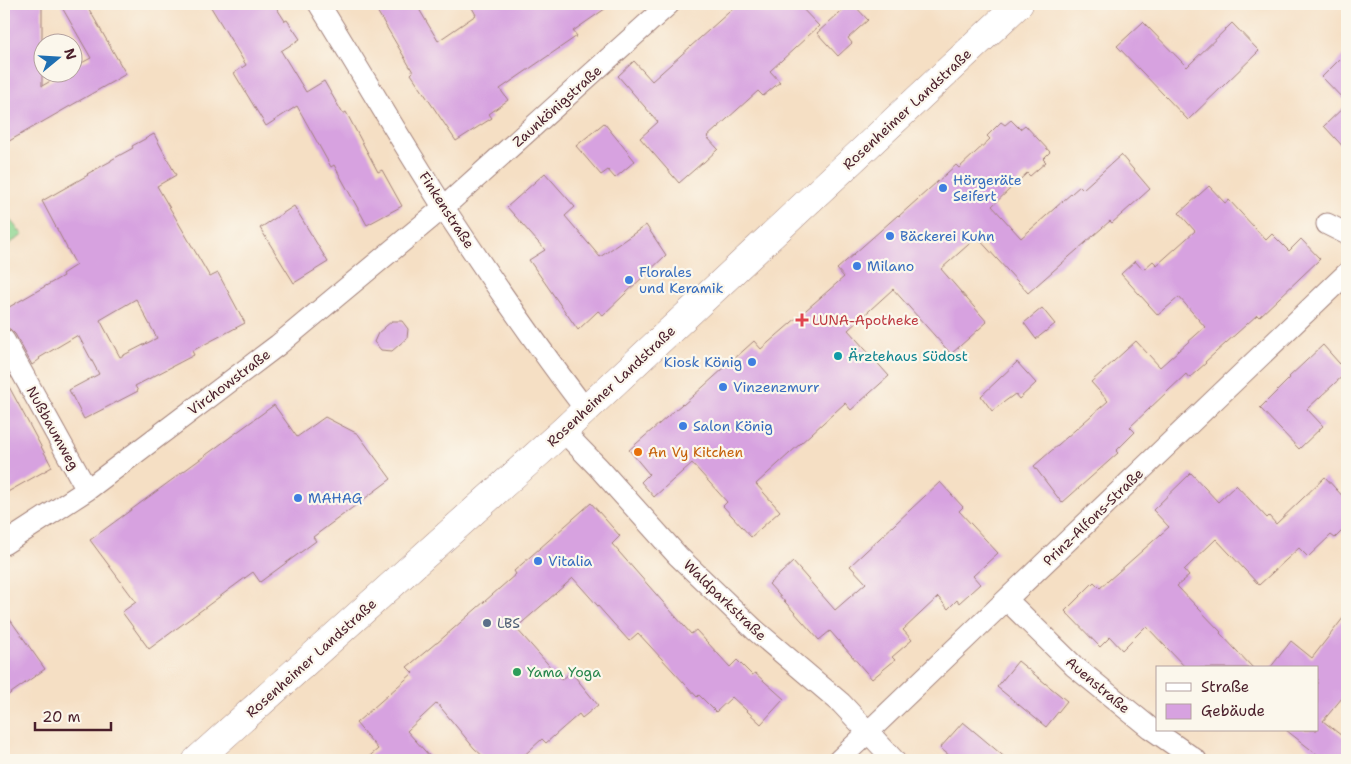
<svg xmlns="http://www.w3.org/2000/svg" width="1351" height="764" font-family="'Shantell Sans',sans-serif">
<rect width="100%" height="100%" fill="#fbf7ec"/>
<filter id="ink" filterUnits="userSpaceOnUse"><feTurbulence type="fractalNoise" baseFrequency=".02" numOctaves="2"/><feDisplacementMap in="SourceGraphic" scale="10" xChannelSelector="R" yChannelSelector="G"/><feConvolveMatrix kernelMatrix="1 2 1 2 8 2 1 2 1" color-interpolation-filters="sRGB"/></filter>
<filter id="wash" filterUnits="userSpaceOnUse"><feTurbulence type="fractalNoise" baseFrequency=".0096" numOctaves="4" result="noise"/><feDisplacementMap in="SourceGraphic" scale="20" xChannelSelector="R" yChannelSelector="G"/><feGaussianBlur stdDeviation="1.12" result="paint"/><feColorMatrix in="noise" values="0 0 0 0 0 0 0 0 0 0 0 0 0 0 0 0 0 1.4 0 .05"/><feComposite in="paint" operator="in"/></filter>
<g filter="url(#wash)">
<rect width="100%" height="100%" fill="#f5dfc4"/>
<path fill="#8dd691" stroke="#6c7a5e" d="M 4,213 L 23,235 L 4,247 Z"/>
<g id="blocks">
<path fill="#d7a2e0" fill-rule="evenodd" d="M 4,4 L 42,4 L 42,86 L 66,72 L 72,72 L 72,68 L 91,58 L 60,4 L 86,4 L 126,74 L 4,144 Z
M 209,4 L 274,4 L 285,21 L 287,20 L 300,39 L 281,51 L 306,92 L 324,81 L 343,114 L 346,112 L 378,172 L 382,170 L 402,206 L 367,225 L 334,165 L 331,167 L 297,106 L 266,126 L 234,73 L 246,65 Z
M 373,4 L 416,4 L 438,41 L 476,15 L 470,4 L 612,4 L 573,31 L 577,36 L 500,89 L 508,100 L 489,114 L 492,118 L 456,141 L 411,74 L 413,72 Z
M 738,4 L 798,4 L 819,26 L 770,71 L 780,82 L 763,96 L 758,91 L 707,137 L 718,149 L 703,163 L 702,163 L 679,183 L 640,138 L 658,122 L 618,76 L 634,61 L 652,81 Z
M 849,4 L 853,4 L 868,20 L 848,38 L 852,43 L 838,56 L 817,33 Z
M 1143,22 L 1187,67 L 1232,23 L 1259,51 L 1188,120 L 1117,46 Z
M 1347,52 L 1347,103 L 1322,77 Z
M 1347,104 L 1347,151 L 1324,126 Z
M 1011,120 L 1020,129 L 1025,125 L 1050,152 L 1043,159 L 1046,162 L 1030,176 L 1027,173 L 992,206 L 1021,238 L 1080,186 L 1083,189 L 1121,155 L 1150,189 L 1112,223 L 1110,221 L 1028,293 L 977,237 L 941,269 L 987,322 L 951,354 L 893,289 L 848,330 L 889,376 L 851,410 L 845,403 L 756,484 L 780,511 L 751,537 L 723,506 L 727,502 L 692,463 L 654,497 L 641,482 L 649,474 L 629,450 L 682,404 L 683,405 L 754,341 L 761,349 L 844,277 L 837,269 L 898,215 L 899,216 L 956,165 L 959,168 L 990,139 L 987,136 L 1001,122 L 1005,125 Z
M 604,123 L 635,161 L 615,178 L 608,170 L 601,175 L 576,146 Z
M 154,134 L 176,175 L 157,186 L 210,277 L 218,273 L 245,323 L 192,351 L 194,355 L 135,386 L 138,391 L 84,419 L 69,390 L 99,374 L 78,335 L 39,358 L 40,359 L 32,365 L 15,334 L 10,329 L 4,328 L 4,310 L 63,276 L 62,274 L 76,265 L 42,201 L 88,175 L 87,174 L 111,161 L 111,160 L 133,148 L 132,146 ZM 136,299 L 157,338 L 120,357 L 100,320 Z
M 545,173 L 575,207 L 565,216 L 600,257 L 646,225 L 666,255 L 603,315 L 598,311 L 578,330 L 529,260 L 545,250 L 507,207 Z
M 1209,186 L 1225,203 L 1229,200 L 1266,240 L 1272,234 L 1289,251 L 1301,239 L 1320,259 L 1259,317 L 1257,315 L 1205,362 L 1206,363 L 1189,378 L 1186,374 L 1130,427 L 1135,432 L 1116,451 L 1118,453 L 1062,503 L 1034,466 L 1108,401 L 1091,382 L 1136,341 L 1160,367 L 1205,327 L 1179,297 L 1158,315 L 1121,274 L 1135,261 L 1143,270 L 1153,261 L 1157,265 L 1195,231 L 1179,213 Z
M 294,206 L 328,262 L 294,283 L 260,228 Z
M 1042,308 L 1055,324 L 1036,339 L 1024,323 Z
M 392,321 L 402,321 L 408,329 L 407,338 L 392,351 L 381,350 L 374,342 L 378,333 Z
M 1323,345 L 1347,372 L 1307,409 L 1323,426 L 1299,449 L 1260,408 L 1290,378 L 1289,377 Z
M 1017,362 L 1036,383 L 1019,399 L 1015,394 L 992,411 L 981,396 Z
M 4,365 L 11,378 L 6,381 L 52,467 L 4,494 Z
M 274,405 L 297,437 L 325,417 L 358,434 L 391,479 L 313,537 L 316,541 L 260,582 L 253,572 L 149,649 L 122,612 L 136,602 L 90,540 Z
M 1191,473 L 1218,502 L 1236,485 L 1267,518 L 1269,516 L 1276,524 L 1325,477 L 1347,501 L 1347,526 L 1335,538 L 1331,535 L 1308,557 L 1299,548 L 1259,585 L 1216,539 L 1184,570 L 1189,576 L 1177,586 L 1221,632 L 1220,633 L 1253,668 L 1186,668 L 1146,626 L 1122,650 L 1110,637 L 1100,647 L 1065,611 L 1094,582 L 1100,588 L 1169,527 L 1153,510 Z
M 940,482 L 963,507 L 959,511 L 998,553 L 973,576 L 980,584 L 959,603 L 957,600 L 948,609 L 938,597 L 903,630 L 912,640 L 892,657 L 895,660 L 872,679 L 830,631 L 819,640 L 769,584 L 793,562 L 835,610 L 866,583 L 850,566 Z
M 591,503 L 620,536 L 612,544 L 691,634 L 696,630 L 730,667 L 737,660 L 752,675 L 755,673 L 784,699 L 761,724 L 732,697 L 716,712 L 699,695 L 697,697 L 638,633 L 629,641 L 573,578 L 516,628 L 562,680 L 571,672 L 598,705 L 582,718 L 579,714 L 546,743 L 542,739 L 519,760 L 487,760 L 474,748 L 437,703 L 407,731 L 433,760 L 365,760 L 378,749 L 356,723 L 413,673 L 407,667 L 436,643 L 437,643 L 516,574 L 514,571 Z
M 4,611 L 45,669 L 4,698 Z
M 1347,613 L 1347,692 L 1323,721 L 1347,740 L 1347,760 L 1324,760 L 1286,730 L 1317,730 L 1317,668 L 1270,668 L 1291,641 L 1312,658 Z
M 1018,661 L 1067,701 L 1046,727 L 997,687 Z
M 963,722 L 981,737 L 1008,760 L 955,760 L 940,748 Z"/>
</g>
</g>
<g filter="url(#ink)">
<use href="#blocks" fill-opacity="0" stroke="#a07f78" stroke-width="1"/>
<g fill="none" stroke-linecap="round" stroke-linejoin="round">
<g stroke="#a07f78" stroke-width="23">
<path id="minor" d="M 319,4 C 361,72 401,141 444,208 C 489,276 536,345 586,410
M 1327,224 L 1347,234
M 4,340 L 87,490
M 563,431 L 598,467 L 678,556 L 755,630 L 841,703 L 894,760
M 4,544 L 87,490 L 278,345 L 444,207 L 669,4
M 1007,600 L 1074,666 L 1150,728 L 1196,760
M 839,760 L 1347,273"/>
</g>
<g stroke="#a07f78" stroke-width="29">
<path id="secondary" d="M 197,760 L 563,431 L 1019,4"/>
</g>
<use href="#minor" stroke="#fff" stroke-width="21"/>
<use href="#secondary" stroke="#fff" stroke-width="28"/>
</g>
</g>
<g fill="#3f7fe0" stroke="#fbf7ec" stroke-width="2">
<circle cx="943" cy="188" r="5"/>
<circle cx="890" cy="236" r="5"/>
<circle cx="857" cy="266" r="5"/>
<circle cx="629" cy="280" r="5"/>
<circle cx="752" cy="362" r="5"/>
<circle cx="723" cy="387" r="5"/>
<circle cx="683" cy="426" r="5"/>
<circle cx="298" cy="498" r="5"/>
<circle cx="538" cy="561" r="5"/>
</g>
<path fill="#e0444e" stroke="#fbf7ec" stroke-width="2" d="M799.5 312.5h5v5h5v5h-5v5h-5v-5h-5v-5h5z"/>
<circle fill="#0f9aa8" stroke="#fbf7ec" stroke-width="2" cx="838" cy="356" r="5"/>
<circle fill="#e8710a" stroke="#fbf7ec" stroke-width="2" cx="638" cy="452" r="5"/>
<circle fill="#5c6f8a" stroke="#fbf7ec" stroke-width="2" cx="487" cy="623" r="5"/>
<circle fill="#2e9e5b" stroke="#fbf7ec" stroke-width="2" cx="517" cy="672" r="5"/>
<g text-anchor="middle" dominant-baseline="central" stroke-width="4.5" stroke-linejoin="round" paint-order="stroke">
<g font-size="14" fill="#4a1f2b" stroke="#fbf7ec">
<text transform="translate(557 106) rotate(-42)">Zaunkönigstraße</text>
<text transform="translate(907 109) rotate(-43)">Rosenheimer Landstraße</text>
<text transform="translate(447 210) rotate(57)">Finkenstraße</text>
<text transform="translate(229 382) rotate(-37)">Virchowstraße</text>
<text transform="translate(611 386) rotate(-43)">Rosenheimer Landstraße</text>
<text transform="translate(53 428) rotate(61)">Nußbaumweg</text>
<text transform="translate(1093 517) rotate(-44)">Prinz-Alfons-Straße</text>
<text transform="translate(725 600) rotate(44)">Waldparkstraße</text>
<text transform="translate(311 658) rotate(-42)">Rosenheimer Landstraße</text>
<text transform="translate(1098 685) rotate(40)">Auenstraße</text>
</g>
<g font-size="14" fill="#366cbe" stroke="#fbf7ec" text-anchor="start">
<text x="953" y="180">Hörgeräte<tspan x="953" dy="16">Seifert</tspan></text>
<text x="900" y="236">Bäckerei Kuhn</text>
<text x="867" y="266">Milano</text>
<text x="639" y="272">Florales<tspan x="639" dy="16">und Keramik</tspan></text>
<text x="742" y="362" text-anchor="end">Kiosk König</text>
<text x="733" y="387">Vinzenzmurr</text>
<text x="693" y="426">Salon König</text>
<text x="308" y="498">MAHAG</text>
<text x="548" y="561">Vitalia</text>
</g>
<g font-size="14" fill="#be3a42" stroke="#fbf7ec" text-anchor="start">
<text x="812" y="320">LUNA-Apotheke</text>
</g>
<g font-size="14" fill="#0d838f" stroke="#fbf7ec" text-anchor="start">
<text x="848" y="356">Ärztehaus Südost</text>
</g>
<g font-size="14" fill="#c56008" stroke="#fbf7ec" text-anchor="start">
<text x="648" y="452">An Vy Kitchen</text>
</g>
<g font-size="14" fill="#4e5e75" stroke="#fbf7ec" text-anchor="start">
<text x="497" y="623">LBS</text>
</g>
<g font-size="14" fill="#27864d" stroke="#fbf7ec" text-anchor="start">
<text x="527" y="672">Yama Yoga</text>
</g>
</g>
<rect width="1351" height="764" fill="none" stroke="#fbf7ec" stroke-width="20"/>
<rect x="1156" y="666" width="162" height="65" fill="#fbf7ec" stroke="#b4a19f"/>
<rect x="1166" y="683" width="25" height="8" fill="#ffffff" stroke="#b4a19f"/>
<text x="1201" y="692" font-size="15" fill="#4a1f2b">Straße</text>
<rect x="1166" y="704" width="25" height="15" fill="#d7a2e0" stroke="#b4a19f"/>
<text x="1201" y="716" font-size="15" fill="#4a1f2b">Gebäude</text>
<g transform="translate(58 58) rotate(72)"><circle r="24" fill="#fbf7ec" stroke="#b4a19f"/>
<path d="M0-4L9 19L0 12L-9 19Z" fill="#1f6fb2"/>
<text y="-8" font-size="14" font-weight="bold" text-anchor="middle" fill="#4a1f2b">N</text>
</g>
<path d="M35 722v8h76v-8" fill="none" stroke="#4a1f2b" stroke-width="2.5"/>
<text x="42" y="722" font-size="15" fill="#4a1f2b" stroke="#fbf7ec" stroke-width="4" paint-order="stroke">20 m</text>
</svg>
